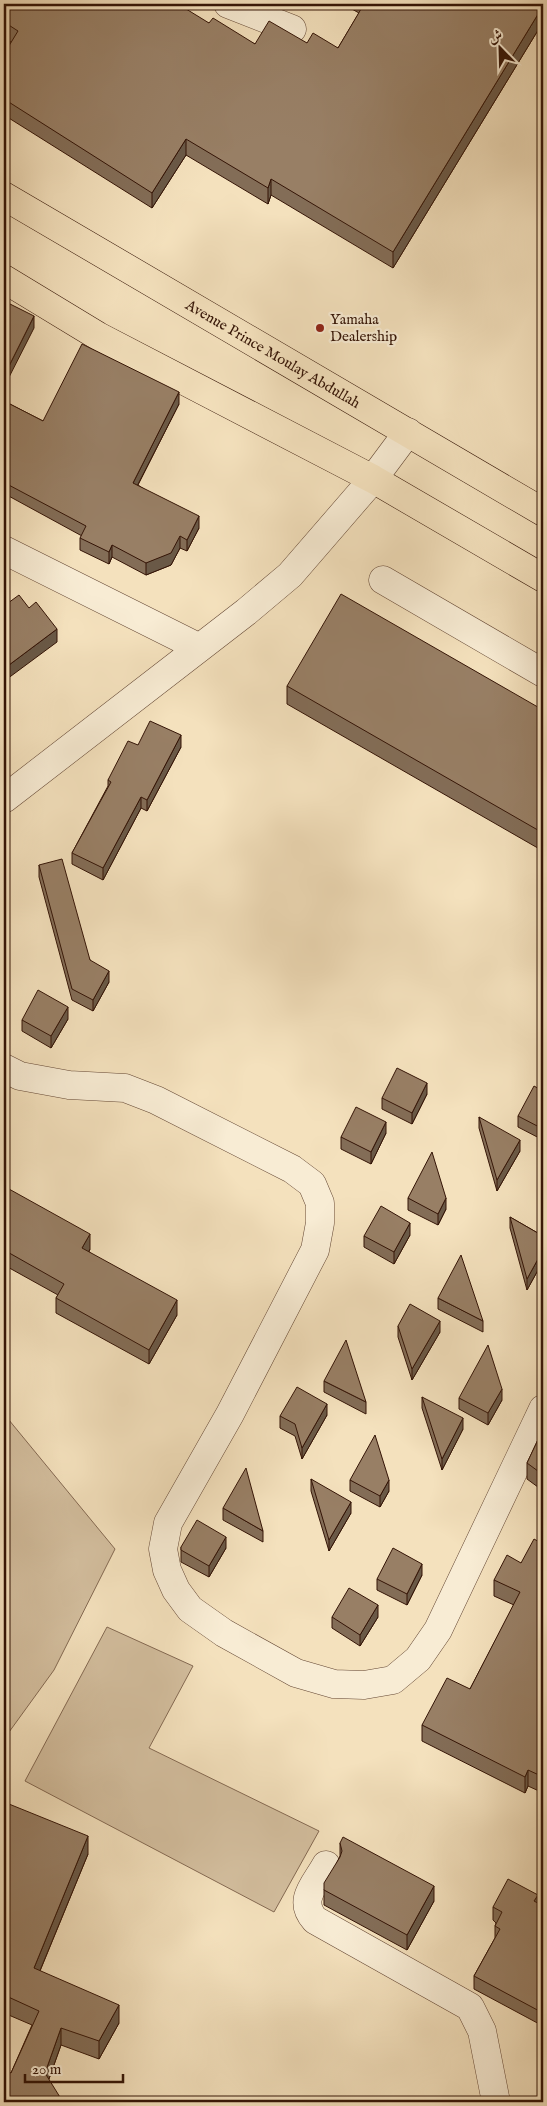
<svg xmlns="http://www.w3.org/2000/svg" width="547" height="2106" font-family="'IM FELL English',Amiri,serif">
<rect width="100%" height="100%" fill="#f4e1bd"/>
<filter id="stains"><feTurbulence type="fractalNoise" baseFrequency=".004" numOctaves="4"/><feColorMatrix values="0 0 0 0 .2 0 0 0 0 .09 0 0 0 0 .02 0 0 0 .5 -.17"/></filter>
<radialGradient id="worn" r=".72"><stop offset=".6" stop-color="#630" stop-opacity="0"/><stop offset="1" stop-color="#630" stop-opacity=".3"/></radialGradient>
<path fill="#d3be9e" stroke="#846952" d="M 4,1414 L 115,1549 L 54,1670 L 4,1739 Z
M 107,1627 L 193,1666 L 149,1748 L 319,1831 L 274,1912 L 25,1781 Z"/>
<g fill="none" stroke-linecap="round" stroke-linejoin="round">
<g stroke="#644734" stroke-width="29">
<path id="minor" d="M 228,4 L 292,29
M 4,550 L 198,647
M 383,580 L 543,673
M 4,799 L 246,612 L 290,575 L 373,479 L 408,432
M 4,1068 L 20,1076 L 69,1085 L 125,1088 L 156,1100 L 292,1169 L 312,1184 L 320,1203 L 320,1223 L 315,1250 L 230,1414 L 168,1523 L 163,1549 L 167,1570 L 176,1590 L 190,1609 L 224,1633 L 296,1673 L 334,1684 L 364,1685 L 393,1680 L 418,1659 L 438,1630 L 543,1409
M 326,1865 C 315,1885 297,1900 315,1920 L 470,2007 L 482,2031 L 496,2102"/>
</g>
<g stroke="#341406" stroke-width="29">
<g id="major">
<path id="s1" d="M 4,196 L 543,512"/>
<path d="M 4,279 L 98,336 L 373,479 L 543,578"/>
</g>
</g>
<use href="#minor" stroke="#f8ecd4" stroke-width="28"/>
<use href="#major" stroke="#f4e1bd" stroke-width="28"/>
</g>
<path fill="#836d57" stroke="#341406" d="M 4,4 L 175,8 L 255,44 L 307,43 L 338,48 L 359,13 L 343,4 L 543,4 L 543,22 L 393,268 L 271,195 L 268,204 L 186,155 L 152,208 L 4,115 L 4,54 L 11,42 L 4,38 Z
M 4,401 L 43,421 L 179,404 L 138,485 L 199,528 L 187,551 L 180,548 L 171,565 L 146,575 L 112,557 L 109,564 L 80,550 L 80,538 L 82,536 L 5,494 Z
M 287,686 L 543,710 L 543,851 L 287,704 Z
M 138,745 L 181,747 L 147,811 L 141,808 L 103,880 L 72,864 L 72,853 L 108,786 L 108,780 Z
M 39,865 L 90,960 L 109,982 L 93,1011 L 72,1000 L 39,877 Z
M 4,950 L 5,953 L 5,964 L 4,964 Z
M 68,1019 L 51,1048 L 22,1031 L 22,1020 Z
M 543,1091 L 543,1140 L 518,1127 L 518,1116 Z
M 427,1094 L 412,1124 L 382,1109 L 382,1098 Z
M 479,1117 L 520,1151 L 497,1191 L 479,1128 Z
M 386,1133 L 371,1164 L 341,1149 L 341,1137 Z
M 4,1189 L 90,1249 L 89,1252 L 177,1315 L 149,1364 L 56,1313 L 56,1298 L 58,1295 L 4,1265 Z
M 408,1198 L 446,1209 L 438,1225 L 408,1210 Z
M 510,1217 L 543,1236 L 543,1261 L 527,1290 L 510,1228 Z
M 410,1235 L 394,1264 L 364,1247 L 364,1236 Z
M 438,1298 L 483,1321 L 483,1332 L 438,1309 Z
M 398,1326 L 440,1332 L 412,1380 L 398,1337 Z
M 324,1381 L 366,1402 L 366,1414 L 324,1392 Z
M 422,1397 L 463,1429 L 442,1470 L 422,1408 Z
M 459,1398 L 502,1400 L 488,1425 L 459,1409 Z
M 327,1415 L 302,1459 L 295,1436 L 280,1428 L 280,1416 Z
M 543,1429 L 543,1488 L 542,1490 L 527,1479 L 527,1463 Z
M 311,1479 L 351,1513 L 329,1551 L 311,1491 Z
M 350,1480 L 389,1491 L 380,1507 L 350,1491 Z
M 223,1508 L 263,1531 L 263,1542 L 223,1520 Z
M 543,1544 L 543,1783 L 539,1791 L 528,1786 L 525,1793 L 422,1741 L 422,1725 L 470,1689 L 514,1605 L 494,1596 L 494,1580 L 521,1563 Z
M 181,1547 L 226,1548 L 209,1577 L 181,1562 Z
M 422,1575 L 407,1605 L 377,1590 L 377,1579 Z
M 332,1617 L 378,1617 L 360,1646 L 332,1628 Z
M 4,1802 L 88,1854 L 40,1971 L 119,2023 L 99,2059 L 61,2045 L 49,2079 L 11,2073 L 32,2025 L 4,2013 Z
M 340,1843 L 434,1901 L 407,1950 L 324,1905 L 324,1890 L 340,1856 Z
M 538,1903 L 543,1906 L 543,2026 L 474,1989 L 474,1976 L 495,1938 L 495,1926 L 496,1923 L 493,1920 L 493,1907 Z"/>
<path fill="#6a5947" stroke="#341406" d="M 543,6 L 543,22 L 393,268 L 393,252 Z
M 186,139 L 186,155 L 152,208 L 152,193 Z
M 271,179 L 271,195 L 268,204 L 268,188 Z
M 34,316 L 34,328 L 4,387 L 4,376 Z
M 179,392 L 179,404 L 133,494 L 133,483 Z
M 5,483 L 5,494 L 4,497 L 4,485 Z
M 199,516 L 199,528 L 187,551 L 187,540 Z
M 180,536 L 180,548 L 171,565 L 146,575 L 146,563 Z
M 112,545 L 112,557 L 109,564 L 109,552 Z
M 57,629 L 57,642 L 7,679 L 7,682 L 4,685 L 4,672 L 5,668 Z
M 181,735 L 181,747 L 147,811 L 147,800 Z
M 141,797 L 141,808 L 103,880 L 103,868 Z
M 109,971 L 109,982 L 93,1011 L 93,1000 Z
M 68,1007 L 68,1019 L 51,1048 L 51,1036 Z
M 427,1083 L 427,1094 L 412,1124 L 412,1113 Z
M 386,1122 L 386,1133 L 371,1164 L 371,1152 Z
M 520,1140 L 520,1151 L 497,1191 L 497,1180 Z
M 446,1198 L 446,1209 L 438,1225 L 438,1214 Z
M 410,1223 L 410,1235 L 394,1264 L 394,1252 Z
M 90,1234 L 90,1249 L 82,1263 L 82,1248 Z
M 543,1250 L 543,1261 L 527,1290 L 527,1279 Z
M 177,1300 L 177,1315 L 149,1364 L 149,1350 Z
M 440,1321 L 440,1332 L 412,1380 L 412,1369 Z
M 502,1389 L 502,1400 L 488,1425 L 488,1413 Z
M 327,1404 L 327,1415 L 302,1459 L 302,1448 Z
M 463,1418 L 463,1429 L 442,1470 L 442,1459 Z
M 543,1472 L 543,1488 L 542,1490 L 542,1474 Z
M 389,1480 L 389,1491 L 380,1507 L 380,1496 Z
M 351,1502 L 351,1513 L 329,1551 L 329,1540 Z
M 226,1537 L 226,1548 L 209,1577 L 209,1566 Z
M 422,1564 L 422,1575 L 407,1605 L 407,1594 Z
M 378,1605 L 378,1617 L 360,1646 L 360,1635 Z
M 543,1767 L 543,1783 L 539,1791 L 539,1775 Z
M 528,1770 L 528,1786 L 525,1793 L 525,1777 Z
M 88,1836 L 88,1854 L 34,1985 L 34,1968 Z
M 434,1886 L 434,1901 L 407,1950 L 407,1935 Z
M 538,1895 L 538,1908 L 534,1901 Z
M 119,2005 L 119,2023 L 99,2059 L 99,2041 Z
M 61,2028 L 61,2045 L 45,2090 L 45,2073 Z"/>
<path fill="#987f65" stroke="#341406" d="M 4,4 L 168,4 L 175,8 L 178,4 L 209,23 L 213,18 L 255,44 L 269,21 L 307,43 L 313,33 L 338,48 L 364,4 L 543,4 L 543,6 L 393,252 L 271,179 L 268,188 L 186,139 L 152,193 L 4,99 L 4,54 L 18,31 L 4,22 Z
M 4,301 L 34,316 L 4,376 Z
M 82,344 L 179,392 L 133,483 L 199,516 L 187,540 L 180,536 L 171,553 L 146,563 L 112,545 L 109,552 L 80,538 L 86,526 L 5,483 L 4,485 L 4,401 L 43,421 Z
M 341,594 L 543,710 L 543,833 L 287,686 Z
M 19,595 L 29,608 L 36,602 L 57,629 L 5,668 L 7,670 L 4,672 L 4,606 Z
M 150,721 L 181,735 L 147,800 L 141,797 L 103,868 L 72,853 L 111,782 L 108,780 L 128,741 L 138,745 Z
M 62,859 L 90,960 L 109,971 L 93,1000 L 72,989 L 39,865 Z
M 38,990 L 68,1007 L 51,1036 L 22,1020 Z
M 397,1068 L 427,1083 L 412,1113 L 382,1098 Z
M 534,1086 L 543,1091 L 543,1129 L 518,1116 Z
M 356,1107 L 386,1122 L 371,1152 L 341,1137 Z
M 479,1117 L 520,1140 L 497,1180 Z
M 432,1152 L 446,1198 L 438,1214 L 408,1198 Z
M 4,1189 L 8,1191 L 9,1189 L 90,1234 L 82,1248 L 177,1300 L 149,1350 L 56,1298 L 64,1284 L 4,1250 Z
M 381,1206 L 410,1223 L 394,1252 L 364,1236 Z
M 510,1217 L 543,1236 L 543,1250 L 527,1279 Z
M 461,1255 L 483,1321 L 438,1298 Z
M 410,1304 L 440,1321 L 412,1369 L 398,1326 Z
M 346,1340 L 366,1402 L 324,1381 Z
M 488,1345 L 502,1389 L 488,1413 L 459,1398 Z
M 297,1387 L 327,1404 L 302,1448 L 295,1424 L 280,1416 Z
M 422,1397 L 463,1418 L 442,1459 Z
M 543,1429 L 543,1472 L 542,1474 L 527,1463 Z
M 375,1435 L 389,1480 L 380,1496 L 350,1480 Z
M 246,1468 L 263,1531 L 223,1508 Z
M 311,1479 L 351,1502 L 329,1540 Z
M 197,1520 L 226,1537 L 209,1566 L 181,1550 L 181,1547 Z
M 534,1539 L 543,1544 L 543,1767 L 539,1775 L 528,1770 L 525,1777 L 422,1725 L 447,1678 L 470,1689 L 520,1592 L 494,1580 L 507,1555 L 521,1563 Z
M 393,1548 L 422,1564 L 407,1594 L 377,1579 Z
M 349,1588 L 378,1605 L 360,1635 L 332,1617 Z
M 4,1802 L 88,1836 L 34,1968 L 119,2005 L 99,2041 L 61,2028 L 45,2073 L 63,2102 L 4,2102 L 4,2070 L 11,2073 L 39,2011 L 4,1995 Z
M 343,1837 L 434,1886 L 407,1935 L 324,1890 L 324,1883 L 340,1857 L 342,1851 L 340,1843 Z
M 508,1879 L 538,1895 L 534,1901 L 543,1906 L 543,2013 L 474,1976 L 500,1929 L 495,1926 L 502,1912 L 493,1907 Z"/>
<circle fill="#8f2418" stroke="#f8ecd4" stroke-width="2" cx="320" cy="328" r="5"/>
<g text-anchor="middle" dominant-baseline="central" stroke-width="4.5" stroke-linejoin="round" paint-order="stroke">
<g font-size="15" fill="#341406" stroke="#f8ecd4" text-anchor="start">
<text x="330" y="319">Yamaha<tspan x="330" dy="17">Dealership</tspan></text>
</g>
<g font-size="15" fill="#341406" stroke="#f8ecd4">
<text stroke="none"><textPath href="#s1" startOffset="312">Avenue Prince Moulay Abdullah</textPath></text>
</g>
</g>
<rect width="547" height="2106" fill="none" stroke="#f4e1bd" stroke-width="20"/>
<rect x="5" y="5" width="537" height="2096" fill="none" stroke="#341406" stroke-width="2.5"/>
<rect x="10" y="10" width="527" height="2086" fill="none" stroke="#341406"/>
<g transform="translate(500 48) rotate(337)" stroke="#f8ecd4" stroke-width="4" paint-order="stroke">
<path d="M0-4L9 19L0 12L-9 19Z" fill="#341406"/>
<text y="-8" font-size="14" font-weight="bold" text-anchor="middle" fill="#341406">ش</text>
</g>
<path d="M25 2074v8h98v-8" fill="none" stroke="#341406" stroke-width="2.5"/>
<text x="32" y="2074" font-size="15" fill="#341406" stroke="#f8ecd4" stroke-width="4" paint-order="stroke">20 m</text>
<rect width="100%" height="100%" filter="url(#stains)"/>
<rect width="100%" height="100%" fill="url(#worn)"/>
</svg>
